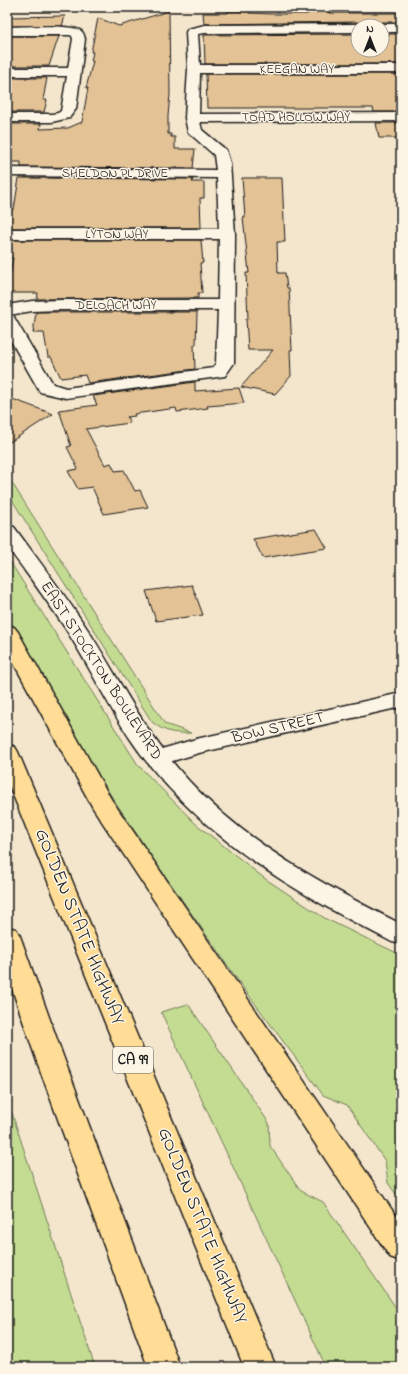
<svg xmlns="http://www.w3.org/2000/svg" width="408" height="1374" font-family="'Indie Flower',sans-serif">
<rect width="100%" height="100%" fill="#f4e6cd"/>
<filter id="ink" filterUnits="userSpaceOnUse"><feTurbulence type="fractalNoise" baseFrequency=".025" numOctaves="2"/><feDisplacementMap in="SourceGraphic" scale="8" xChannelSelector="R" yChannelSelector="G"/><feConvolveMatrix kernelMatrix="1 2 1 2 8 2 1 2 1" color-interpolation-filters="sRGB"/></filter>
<g filter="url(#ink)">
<path fill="#c4dc92" stroke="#707c57" d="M 7,475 L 165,724 L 191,733 C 175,734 164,732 152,722 L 7,492 Z
M 7,557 L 138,765 L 196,824 L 264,878 L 326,919 L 401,955 L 401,1201 L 388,1183 L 385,1161 L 347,1105 L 323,1095 L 242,986 L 152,857 L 96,773 L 7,615 Z
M 188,1004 L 269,1123 L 270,1146 L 301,1191 L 323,1202 L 401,1315 L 401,1367 L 326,1367 L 161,1012 Z
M 7,1098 L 95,1367 L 7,1367 Z"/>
<path fill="#e3c295" stroke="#1c1c1c" d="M 169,11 L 170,94 L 168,116 L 168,134 L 171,134 L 171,137 L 175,137 L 175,149 L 195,149 L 193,168 L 21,167 L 21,162 L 7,162 L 7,124 L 41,124 L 40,129 L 68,128 L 82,122 L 88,88 L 86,88 L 93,61 L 91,61 L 93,52 L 91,52 L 98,18 L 119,26 Z
M 228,11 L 249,11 L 249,13 L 273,14 L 308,14 L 308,11 L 329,11 L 329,13 L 401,13 L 401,22 L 382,22 L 376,26 L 364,26 L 358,22 L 204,24 L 203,13 L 228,13 Z
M 65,16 L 62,26 L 7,26 L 7,17 Z
M 358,34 L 358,50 L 382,50 L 382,34 L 401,34 L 401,64 L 205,64 L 204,35 Z
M 7,36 L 59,36 L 49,66 L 7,66 Z
M 206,74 L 401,74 L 401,108 L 396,108 L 397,112 L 374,112 L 373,108 L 207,108 Z
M 7,78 L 47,78 L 43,100 L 47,100 L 44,112 L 7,112 Z
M 376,123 L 400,123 L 401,138 L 379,138 Z
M 19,178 L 193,179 L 192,182 L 204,182 L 204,198 L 200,198 L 201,228 L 8,228 L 11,209 L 14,209 Z
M 242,178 L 282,178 L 285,242 L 277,242 L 278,273 L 285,273 L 287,288 L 289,288 L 292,350 L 290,350 L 291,376 L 275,394 L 241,387 L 273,350 L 248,350 L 246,319 L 248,319 L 246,273 L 249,273 L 243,217 L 245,217 Z
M 7,240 L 201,240 L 203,263 L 200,263 L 202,293 L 198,293 L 198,298 L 37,299 L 38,293 L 7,293 L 13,258 L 7,258 Z
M 36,312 L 197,312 L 196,345 L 194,345 L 195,369 L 88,383 L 85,375 L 61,378 L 51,357 L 48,357 L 44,333 L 33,333 Z
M 195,382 L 195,391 L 239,388 L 244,403 L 207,406 L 208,408 L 177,412 L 176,408 L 134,414 L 135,416 L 127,417 L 130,423 L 86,429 L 105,465 L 111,463 L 115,471 L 124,470 L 135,491 L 140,490 L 148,507 L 104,514 L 92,487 L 78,489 L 68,471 L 78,469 L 67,447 L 71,446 L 59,410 L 97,405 L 93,396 Z
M 7,397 L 53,414 L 7,444 Z
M 316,529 L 327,548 L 263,558 L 253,539 Z
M 192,585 L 203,615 L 156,621 L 146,591 Z"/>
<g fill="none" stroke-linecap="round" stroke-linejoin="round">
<g stroke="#1c1c1c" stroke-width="3">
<path id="minor" d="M 358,24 L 363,26 L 358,26 L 358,32 L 205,33 L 198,34 L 200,65 L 401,65 L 401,73 L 200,73 L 199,114 L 401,113 L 401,121 L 200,122 L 202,130 L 226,150 L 230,163 L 235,234 L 234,363 L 225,376 L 66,398 L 40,392 L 7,334 L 7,305 L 32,301 L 60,300 L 218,300 L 219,239 L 7,239 L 7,229 L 219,229 L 217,178 L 7,176 L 7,168 L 216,170 L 214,155 L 188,132 L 185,118 L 188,69 L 186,32 L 188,29 L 205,25 ZM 60,310 L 218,310 L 216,363 L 213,368 L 66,388 L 53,384 L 15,319 L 13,315 L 9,315 L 32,311 Z
M 382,24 L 401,24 L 401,32 L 382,32 L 382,26 L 377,26 Z
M 7,27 C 21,27 72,24 81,31 C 84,33 84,36 85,39 L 76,109 L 69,118 L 52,122 L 7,122 L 7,114 L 52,114 L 58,113 L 61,111 L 67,76 L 7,76 L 7,68 L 68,68 L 73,39 L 72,36 L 70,35 L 7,35 Z
M 401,693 L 401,707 L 199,753 L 156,766 L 148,763 L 144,758 L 148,753 L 196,739 Z"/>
</g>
<g stroke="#1c1c1c" stroke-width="3">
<path id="tertiary" d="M 7,525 L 14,527 C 39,561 65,595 88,630 C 122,683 145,734 189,781 C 247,844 325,886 401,924 L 401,944 L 392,942 C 296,893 203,839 138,750 C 110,712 91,668 65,628 C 52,608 39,590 25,571 C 20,563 12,555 8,546 C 5,541 7,531 7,525 Z"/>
</g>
<g stroke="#1c1c1c" stroke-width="3">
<path id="motorway" d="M 7,626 L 14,627 L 18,632 L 111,799 L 401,1223 L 401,1261 L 390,1257 L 93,808 L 7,651 Z
M 7,744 L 15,747 L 18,752 L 276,1367 L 244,1367 L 7,780 Z
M 7,927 L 16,929 L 20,936 L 63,1056 L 180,1367 L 148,1367 L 35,1056 L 7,974 Z"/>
</g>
<use href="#minor" fill="#fcf5e5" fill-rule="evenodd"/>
<use href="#tertiary" fill="#fcf5e5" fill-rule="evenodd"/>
<use href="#motorway" fill="#ffdd96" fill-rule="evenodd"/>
</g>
</g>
<g text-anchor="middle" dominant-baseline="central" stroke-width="3" stroke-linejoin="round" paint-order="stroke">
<g font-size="13" fill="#1c1c1c" stroke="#fcf5e5">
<text x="297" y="69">KEEGAN WAY</text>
<text x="296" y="117">TOAD HOLLOW WAY</text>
<text x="115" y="173">SHELDON PL DRIVE</text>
<text x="117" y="234">LYTON WAY</text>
<text x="116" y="305">DELOACH WAY</text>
</g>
<rect fill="#fcf5e5" stroke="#5f5d58" stroke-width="1" x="113" y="1047" width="40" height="26" rx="3"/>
<g font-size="15" font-weight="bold" fill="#1c1c1c">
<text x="133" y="1060">CA 99</text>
</g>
<g font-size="16" fill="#1c1c1c" stroke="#fcf5e5">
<text transform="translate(101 671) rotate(57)">EAST STOCKTON BOULEVARD</text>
<text transform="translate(278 728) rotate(-13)">BOW STREET</text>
</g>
<g font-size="19" fill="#1c1c1c" stroke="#fcf5e5">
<text transform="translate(79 927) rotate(68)">GOLDEN STATE HIGHWAY</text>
<text transform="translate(202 1226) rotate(68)">GOLDEN STATE HIGHWAY</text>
</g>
</g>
<rect width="408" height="1374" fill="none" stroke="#fcf5e5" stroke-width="24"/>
<rect x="12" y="12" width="384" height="1350" fill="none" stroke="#1c1c1c" stroke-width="1.5" filter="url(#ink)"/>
<g transform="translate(370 38)"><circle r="19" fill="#fcf5e5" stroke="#a29e95"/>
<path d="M0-3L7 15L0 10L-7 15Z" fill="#1c1c1c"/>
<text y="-6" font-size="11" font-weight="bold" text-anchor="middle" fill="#1c1c1c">N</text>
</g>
</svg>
